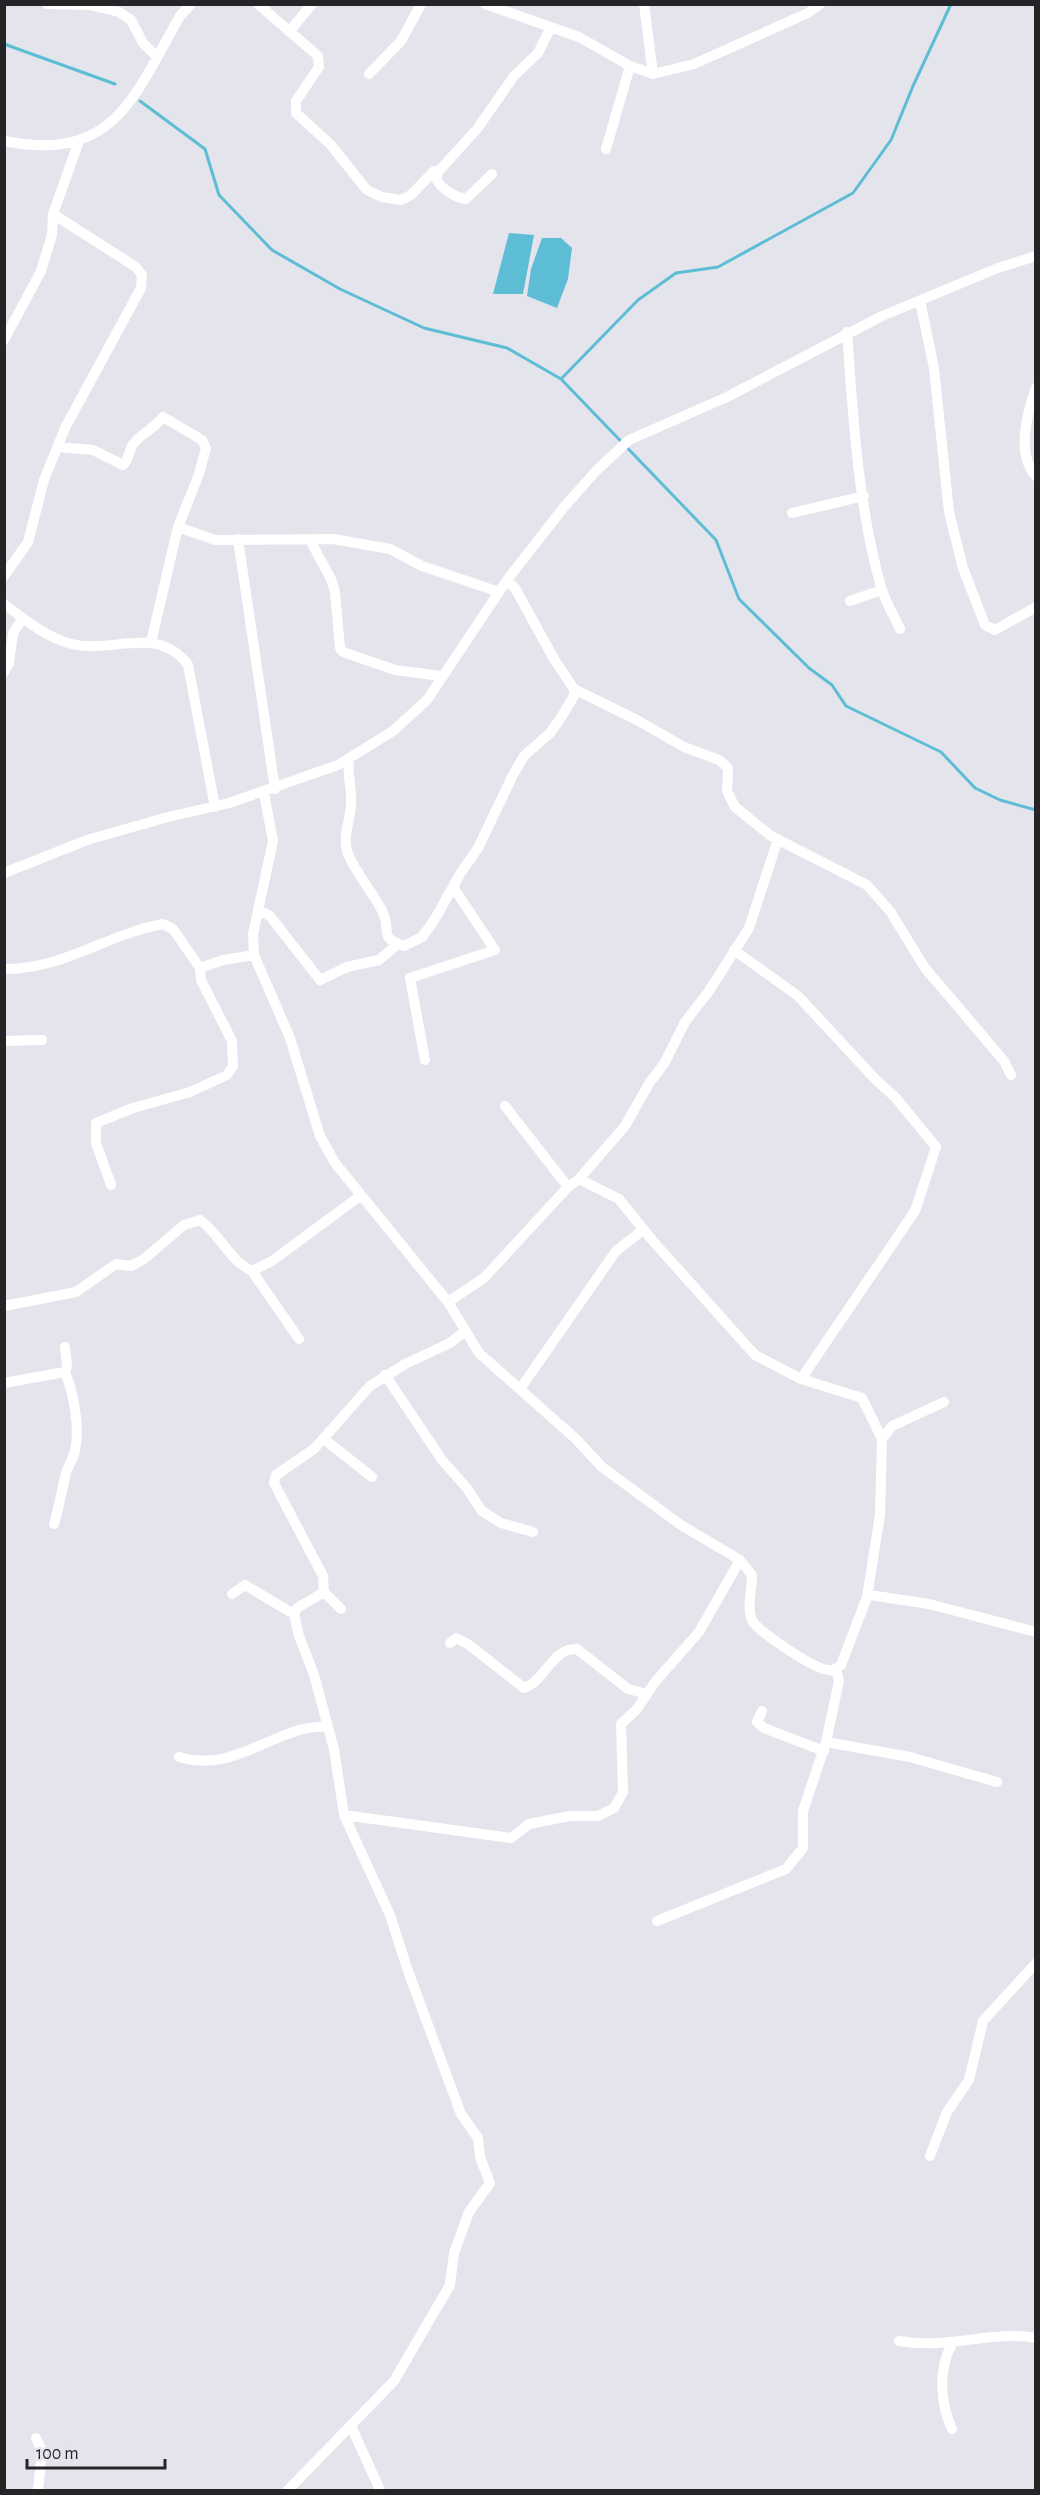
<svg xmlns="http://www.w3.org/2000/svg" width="1040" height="2495" font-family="'Alegreya Sans',sans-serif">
<rect width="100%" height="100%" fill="#e4e4ed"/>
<path fill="#5dbdd5" d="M 509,233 L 534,235 L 523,294 L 493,294 Z
M 542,238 L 561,238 L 572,248 L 568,279 L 557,308 L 527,296 L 531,269 Z"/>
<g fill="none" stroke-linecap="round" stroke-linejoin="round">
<path stroke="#5dbdd5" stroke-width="3" d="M 4,44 L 115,84
M 140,101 L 205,149 L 219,195 L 272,250 L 340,289 L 424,328 L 507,348 L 561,379 L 716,540 L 739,599 L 809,668 L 832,685 L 846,706 L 941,752 L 975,788 L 1000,800 L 1036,810
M 561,379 L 638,300 L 676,273 L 718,267 L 853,193 L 891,140 L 913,86 L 951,4"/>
<path stroke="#fff" stroke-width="10" d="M 47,4 L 90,5 L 119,12 L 131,20 L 143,43 L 157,57
M 258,4 L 318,56 L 319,67 L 296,101 L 296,113 L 330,144 L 367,190 L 382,197 L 401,200 L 411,195 L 434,171 L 438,172
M 485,4 L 579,37 L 630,66 L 653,74 L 694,64 L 808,13 L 820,4
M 644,4 L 653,74
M 289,32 L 312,4
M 369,74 L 401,41 L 421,4
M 4,141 C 115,163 134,96 180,16 L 191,4
M 606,149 L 630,66
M 492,174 L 466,199 C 454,197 442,189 436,179 L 438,172 L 477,129 L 514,76 L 538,53 L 551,27
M 920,301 L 934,368 L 949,512 L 963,568 L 985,625 L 995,630 L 1036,607
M 847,332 C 853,417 858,505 881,587 C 885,601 894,616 900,629
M 4,340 L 41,271 L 52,235 L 53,214 L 79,141
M 1036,388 C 1027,413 1016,455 1036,476
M 57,447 L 93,450 L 123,465 C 130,459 128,450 134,443 C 142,433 155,428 163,417 L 202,440 L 206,448 L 199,474 L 178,527 L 151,642
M 792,513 L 864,496
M 178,527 L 215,540 L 333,539 L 390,549 L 422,566 L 499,592
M 238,539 L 275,789
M 310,540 L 331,579 L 335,592 L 340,648 L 343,652 L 395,670 L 441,676
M 4,576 L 28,542 L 44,480 L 65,428 L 141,288 L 142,275 L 136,267 L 53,214
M 507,580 L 515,588 L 554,659 L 574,689 L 637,720 L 684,747 L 719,760 L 728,768 L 727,791 L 735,807 L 771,836 L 867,885 L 890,911 L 925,968 L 1004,1061 L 1011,1075
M 850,601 L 882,590
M 4,604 C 24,619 47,638 72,644 C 112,654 158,624 188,665 L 215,807
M 4,672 L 9,663 L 13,633 L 23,618
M 349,758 C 347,774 351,784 351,799 C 352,819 341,836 348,854 C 357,876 376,895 384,915 C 391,932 378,937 404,946 L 422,937 L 435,919 L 460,874 L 478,848 L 513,775 L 524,756 L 550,733 L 562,716 L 574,696 L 574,689
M 264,793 L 273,841 L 253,934 L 254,955 L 290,1038 L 320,1136 L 335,1163 L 448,1302 L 479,1353 L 576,1439 L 602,1467 L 681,1525 L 740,1560 L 752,1575 C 752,1589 746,1611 753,1622 C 761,1633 815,1670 829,1670 C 834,1671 837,1668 841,1665 L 867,1597 L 880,1515 L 882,1439 L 892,1426 L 944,1402
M 4,873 L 87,840 L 168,817 L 229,803 L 338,765 L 393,731 L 427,700 L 507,580 L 564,507 L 596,471 L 629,440 L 727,397 L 882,316 L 998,268 L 1036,256
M 258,910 L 270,916 L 320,980 L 347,967 L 379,960 L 398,944
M 734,950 L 798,996 L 877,1081 L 895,1097 L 936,1147 L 915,1211 L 801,1379
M 4,969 C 62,970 107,934 163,924 L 173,929 L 200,968
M 4,1041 L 42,1040
M 425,1060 L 410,978 L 495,950 L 453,887
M 505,1106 L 568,1187
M 579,1179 L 619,1199 L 652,1240 L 755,1355 L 801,1379 L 862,1398 L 882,1439
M 111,1185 L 96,1143 L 96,1123 L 133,1108 L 190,1092 L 227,1075 L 233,1066 L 232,1041 L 201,980 L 200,968 L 223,960 L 254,955
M 252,1271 L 272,1261 L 360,1196
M 448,1302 L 484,1278 L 568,1187 L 579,1179 L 625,1126 L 650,1082 L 664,1064 L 685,1022 L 709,991 L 749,928 L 778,839
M 4,1306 L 76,1292 L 116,1264 L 131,1266 L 144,1259 L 184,1225 L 200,1220 C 220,1234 228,1259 252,1271 L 299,1339
M 65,1347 L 67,1366 L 65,1372
M 385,1375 L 442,1460 L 466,1487 L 482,1511 L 501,1523 L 533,1532
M 4,1383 L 65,1372 C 74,1394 80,1428 75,1451 C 73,1459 68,1466 66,1473 C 62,1490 59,1507 54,1524
M 520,1389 L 616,1251 L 643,1230
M 324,1439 L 372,1477
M 232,1594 L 245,1585 L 294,1614
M 867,1597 L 870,1595 L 929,1604 L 1036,1632
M 341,1609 L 324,1592 L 323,1576 L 274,1483 L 276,1475 L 314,1449 L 370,1386 L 405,1364 L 450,1343 L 464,1332
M 450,1643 L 456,1638 L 468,1644 L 524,1688 C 546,1680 553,1647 577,1649 L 628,1689 L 647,1694
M 762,1711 L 757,1722 L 764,1728 L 824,1751
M 826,1742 L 910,1757 L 997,1782
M 179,1757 C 224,1771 257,1743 299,1730 C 308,1727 318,1727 327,1726
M 344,1815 L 511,1838 L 529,1824 L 570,1816 L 598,1816 L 614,1808 L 623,1792 L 621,1724 L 637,1709 L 655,1682 L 699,1632 L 740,1560
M 657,1921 L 786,1869 L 803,1848 L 803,1811 L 826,1742 L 839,1681 L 836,1669
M 930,2156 L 947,2112 L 969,2080 L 983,2021 L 1036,1963
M 899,2341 C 947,2350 992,2330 1036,2338
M 952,2344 C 938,2369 940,2403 952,2429
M 351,2426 L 380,2490
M 36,2438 L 42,2451 L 38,2490
M 288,2490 L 394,2381 L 450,2285 L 454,2253 L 469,2212 L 490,2183 L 480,2157 L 478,2138 L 461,2114 L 408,1971 L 390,1915 L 344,1815 L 334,1749 L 314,1675 L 299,1636 L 294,1614 L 297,1608 L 324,1592"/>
</g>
<rect width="1040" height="2495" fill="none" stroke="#252528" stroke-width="12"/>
<path d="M27 2459v9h138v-9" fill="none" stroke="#252528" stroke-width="3"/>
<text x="36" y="2459" font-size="18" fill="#252528" stroke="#e4e4ed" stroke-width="4.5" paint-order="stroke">100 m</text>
</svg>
